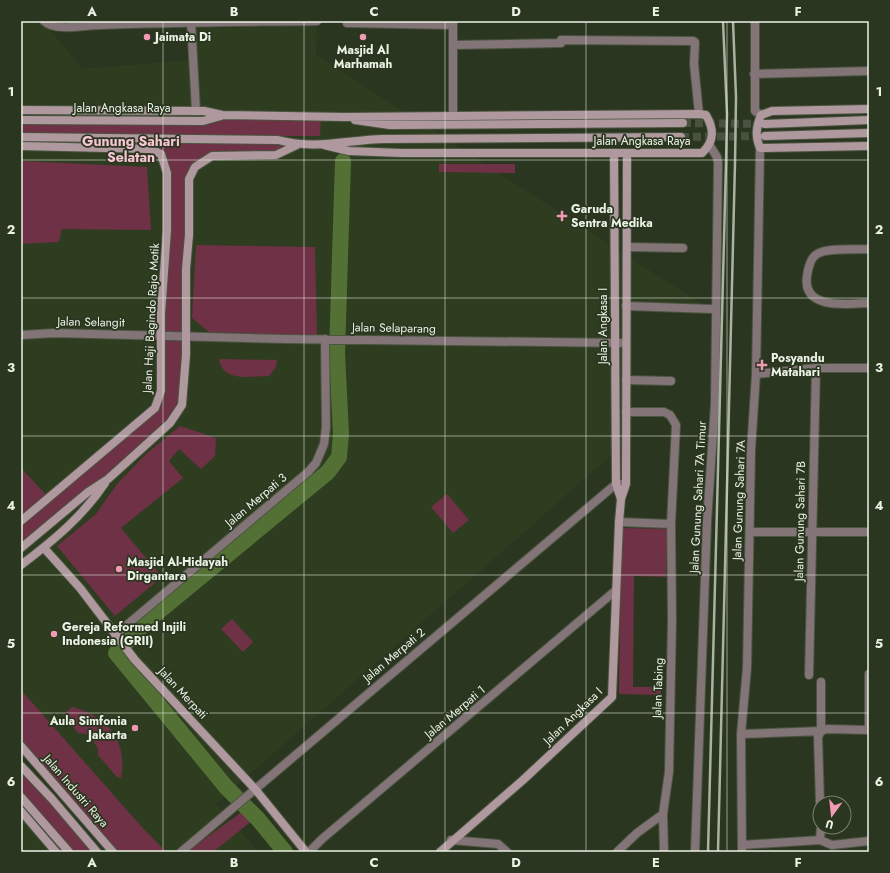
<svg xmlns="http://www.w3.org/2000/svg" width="890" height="873" font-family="Jost,sans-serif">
<rect width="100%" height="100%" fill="#2b3620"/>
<path fill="#2e3d20" d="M 21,21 L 42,21 L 83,69 L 189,60 L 187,29 L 317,25 L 316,55 L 714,312 L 631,311 L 632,437 L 216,804 L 259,852 L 112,852 L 21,755 Z
M 21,810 L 56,852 L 21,852 Z"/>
<path fill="#6f3145" d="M 222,115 L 321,117 L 320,136 L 221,136 L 297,145 L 276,155 L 246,155 L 202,162 L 189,179 L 185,389 L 177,415 L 21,548 L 21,468 L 48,497 L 143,419 L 159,398 L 166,168 L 161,154 L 123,148 L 114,138 L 21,137 L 21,120 L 203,121 Z
M 21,161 L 147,167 L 151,230 L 62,229 L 59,242 L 21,244 Z
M 439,164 L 515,164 L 515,173 L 439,172 Z
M 196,245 L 315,247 L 317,336 L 209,332 L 192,318 Z
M 219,359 L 277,360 L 276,367 L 269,376 C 250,376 223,383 219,359 Z
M 180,426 L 216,438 L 215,456 L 201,469 L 179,449 L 169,461 L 183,478 L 121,528 L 162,577 L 115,616 L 57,546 L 96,514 L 117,484 L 146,454 Z
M 447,494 L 469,520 L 453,533 L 431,507 Z
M 621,528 L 667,529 L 666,577 L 634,576 L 633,687 L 661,687 L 661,695 L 619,694 Z
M 232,619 L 253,642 L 243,652 L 221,629 Z
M 21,690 L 140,825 L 166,852 L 112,852 L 21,746 Z
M 72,707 C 107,716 128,740 121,778 L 117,777 L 98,755 L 98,749 L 93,740 L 86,734 L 78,733 L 63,715 Z
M 21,766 L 97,852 L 68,852 L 21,797 Z
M 247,808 L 253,820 L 213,852 L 187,852 Z"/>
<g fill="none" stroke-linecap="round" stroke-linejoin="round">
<path stroke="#537134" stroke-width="16" d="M 285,852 L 258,819 L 226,787 L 116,653 L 147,621 L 328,472 L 339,457 L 341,434 L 337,354 L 343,161"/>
<path stroke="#48523e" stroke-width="8" stroke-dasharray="8 4" stroke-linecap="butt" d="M 683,123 L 764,124
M 681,137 L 763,136"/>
<g stroke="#4a5440" stroke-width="10">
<path id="street" d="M 44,21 C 56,32 84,25 100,25 C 172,22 244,22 317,21
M 191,21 L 196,111
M 755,21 L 755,111 L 761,115
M 347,23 L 453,25
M 453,45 L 561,43 L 561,40 L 693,41 L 695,42 L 694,64 L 699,114
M 754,74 L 869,71
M 453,115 L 453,21
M 627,247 L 683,248
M 869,249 C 856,250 828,247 817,254 C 810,258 808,269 807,276 C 802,310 847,304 869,303
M 626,306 L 712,309
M 21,335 L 54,333 L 285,339 L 626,343
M 756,374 L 816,368 L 869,368
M 626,380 L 671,381
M 626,412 L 664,412 L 670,415 L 676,425 L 671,524 L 672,620 L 669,772 L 663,814 L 664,852
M 619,522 L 671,524
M 750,532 L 869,532
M 115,635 L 308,472 L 316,463 L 324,444 L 326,427 L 325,339
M 869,674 L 869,727
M 809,675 L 816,368
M 741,734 L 821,731 L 827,729 L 869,730
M 820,803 L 818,737 L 821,731 L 821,682
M 451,840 L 498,844 L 507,852
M 820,840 L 832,845 L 869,841
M 742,845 L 820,840 L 821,827
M 181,852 L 616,484 L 621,484
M 309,852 L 322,839 L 615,591
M 617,852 L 637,833 L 663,814
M 695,852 L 707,522 L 715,404 L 718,163 L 717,157 L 710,146
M 742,852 L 741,734 L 747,668 L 751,450 L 756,374 L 760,148"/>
</g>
<g stroke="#4a5440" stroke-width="10">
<path id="secondary" d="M 869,109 L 772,111 L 761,115 C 756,127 755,136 760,148 L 869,146
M 21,110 L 204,111 L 222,115 L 345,117 L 699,114 L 706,115 C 714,129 715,141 702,153 L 401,153 L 349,151 L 324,145
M 21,120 L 203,121 L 221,116
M 355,120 L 390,125 L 683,123
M 765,124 L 869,120
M 765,136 L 869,133
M 21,137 L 278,140 C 316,150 346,140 384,139 C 483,139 582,138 681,137
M 21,146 L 150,149 L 161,154 L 167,173 L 167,230 L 161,314 L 161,391 L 155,408 L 21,521
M 614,153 L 616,484 L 621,499
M 21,548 L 88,492 L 108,479 L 170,423 L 182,405 L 186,355 L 186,269 L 189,235 L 189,179 L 195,167 L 212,156 L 276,155 L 297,145
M 44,548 L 80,588 L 135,660 L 255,789 L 306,852
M 21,565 C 53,541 83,516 105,483
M 21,746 L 113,852
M 21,766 L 52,799 L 97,852
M 21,797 L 69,852
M 21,811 L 56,852
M 440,852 L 523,780 L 612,697 L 619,522 L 621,499 L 626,484 L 627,153"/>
</g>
<use href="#street" stroke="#827477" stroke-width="8"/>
<use href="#secondary" stroke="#af999e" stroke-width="8"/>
<path stroke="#aab3a2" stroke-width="2.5" d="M 708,852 L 726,163 L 727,114 L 723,21
M 718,852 L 735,163 L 736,97 L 733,21"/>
</g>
<path fill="none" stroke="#ebf3e5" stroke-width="1" stroke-opacity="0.55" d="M 163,21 L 163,852M 304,21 L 304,852M 445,21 L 445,852M 586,21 L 586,852M 727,21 L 727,852M 21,160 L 869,160M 21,298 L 869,298M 21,436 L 869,436M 21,575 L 869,575M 21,713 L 869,713"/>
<g fill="#f19ab3" stroke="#2b3620" stroke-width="1.5">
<circle cx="147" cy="37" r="4"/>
<circle cx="363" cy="37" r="4"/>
<path d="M560 210h4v4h4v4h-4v4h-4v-4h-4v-4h4z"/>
<path d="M760 359h4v4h4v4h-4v4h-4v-4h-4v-4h4z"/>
<circle cx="119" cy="569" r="4"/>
<circle cx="54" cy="634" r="4"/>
<circle cx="135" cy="728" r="4"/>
</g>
<g text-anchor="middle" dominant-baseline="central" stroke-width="3.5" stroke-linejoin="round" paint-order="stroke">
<g font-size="12" font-weight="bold" fill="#ebf3e5" stroke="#2b3620" text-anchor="start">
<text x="155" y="37">Jaimata Di</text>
<text x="363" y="50" text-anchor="middle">Masjid Al<tspan x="363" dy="14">Marhamah</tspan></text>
<text x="571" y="209">Garuda<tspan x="571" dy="14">Sentra Medika</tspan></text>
<text x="771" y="358">Posyandu<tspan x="771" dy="14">Matahari</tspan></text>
<text x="127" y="562">Masjid Al-Hidayah<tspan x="127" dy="14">Dirgantara</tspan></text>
<text x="62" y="627">Gereja Reformed Injili<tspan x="62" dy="14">Indonesia (GRII)</tspan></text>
<text x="127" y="721" text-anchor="end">Aula Simfonia<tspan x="127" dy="14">Jakarta</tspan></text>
</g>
<g font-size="12" fill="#ebf3e5" stroke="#2b3620">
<text x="122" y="108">Jalan Angkasa Raya</text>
<text x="642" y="141">Jalan Angkasa Raya</text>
<text transform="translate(151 318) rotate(-87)">Jalan Haji Bagindo Rajo Motik</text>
<text transform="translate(91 322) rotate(1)">Jalan Selangit</text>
<text transform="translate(603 326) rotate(-90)">Jalan Angkasa I</text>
<text transform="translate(394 328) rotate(1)">Jalan Selaparang</text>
<text transform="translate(698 497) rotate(-87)">Jalan Gunung Sahari 7A Timur</text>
<text transform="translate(256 500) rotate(-40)">Jalan Merpati 3</text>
<text transform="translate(739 500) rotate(-88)">Jalan Gunung Sahari 7A</text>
<text transform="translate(800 521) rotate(-89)">Jalan Gunung Sahari 7B</text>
<text transform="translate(394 655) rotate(-40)">Jalan Merpati 2</text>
<text transform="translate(658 688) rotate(-88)">Jalan Tabing</text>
<text transform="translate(183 693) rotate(47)">Jalan Merpati</text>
<text transform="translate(455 712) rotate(-40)">Jalan Merpati 1</text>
<text transform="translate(573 716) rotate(-44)">Jalan Angkasa I</text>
<text transform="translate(76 791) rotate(49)">Jalan Industri Raya</text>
</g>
<g font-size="14" font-weight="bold" fill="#f8c5d2" stroke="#2b3620">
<text x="131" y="141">Gunung Sahari<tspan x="131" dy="16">Selatan</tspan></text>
</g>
</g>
<rect width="890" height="873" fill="none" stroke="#2b3620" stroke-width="44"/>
<g transform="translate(832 815) rotate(195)"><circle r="19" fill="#2b3620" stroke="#78826f"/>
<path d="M0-3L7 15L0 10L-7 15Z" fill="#f19ab3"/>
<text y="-6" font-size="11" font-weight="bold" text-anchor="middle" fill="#ebf3e5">U</text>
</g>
<rect x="22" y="22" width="846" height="829" fill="none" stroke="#ebf3e5" stroke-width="1.5"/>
<g font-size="13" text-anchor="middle" font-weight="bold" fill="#ebf3e5">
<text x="92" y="16">A</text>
<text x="234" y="16">B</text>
<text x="374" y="16">C</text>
<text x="516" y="16">D</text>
<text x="656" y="16">E</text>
<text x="798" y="16">F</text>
<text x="11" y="96">1</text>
<text x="879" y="96">1</text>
<text x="11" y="234">2</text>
<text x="879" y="234">2</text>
<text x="11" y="372">3</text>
<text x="879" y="372">3</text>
<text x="11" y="510">4</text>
<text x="879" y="510">4</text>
<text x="11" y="648">5</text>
<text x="879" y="648">5</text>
<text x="11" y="786">6</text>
<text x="879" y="786">6</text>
<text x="92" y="867">A</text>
<text x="234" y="867">B</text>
<text x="374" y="867">C</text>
<text x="516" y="867">D</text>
<text x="656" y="867">E</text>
<text x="798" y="867">F</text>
</g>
</svg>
